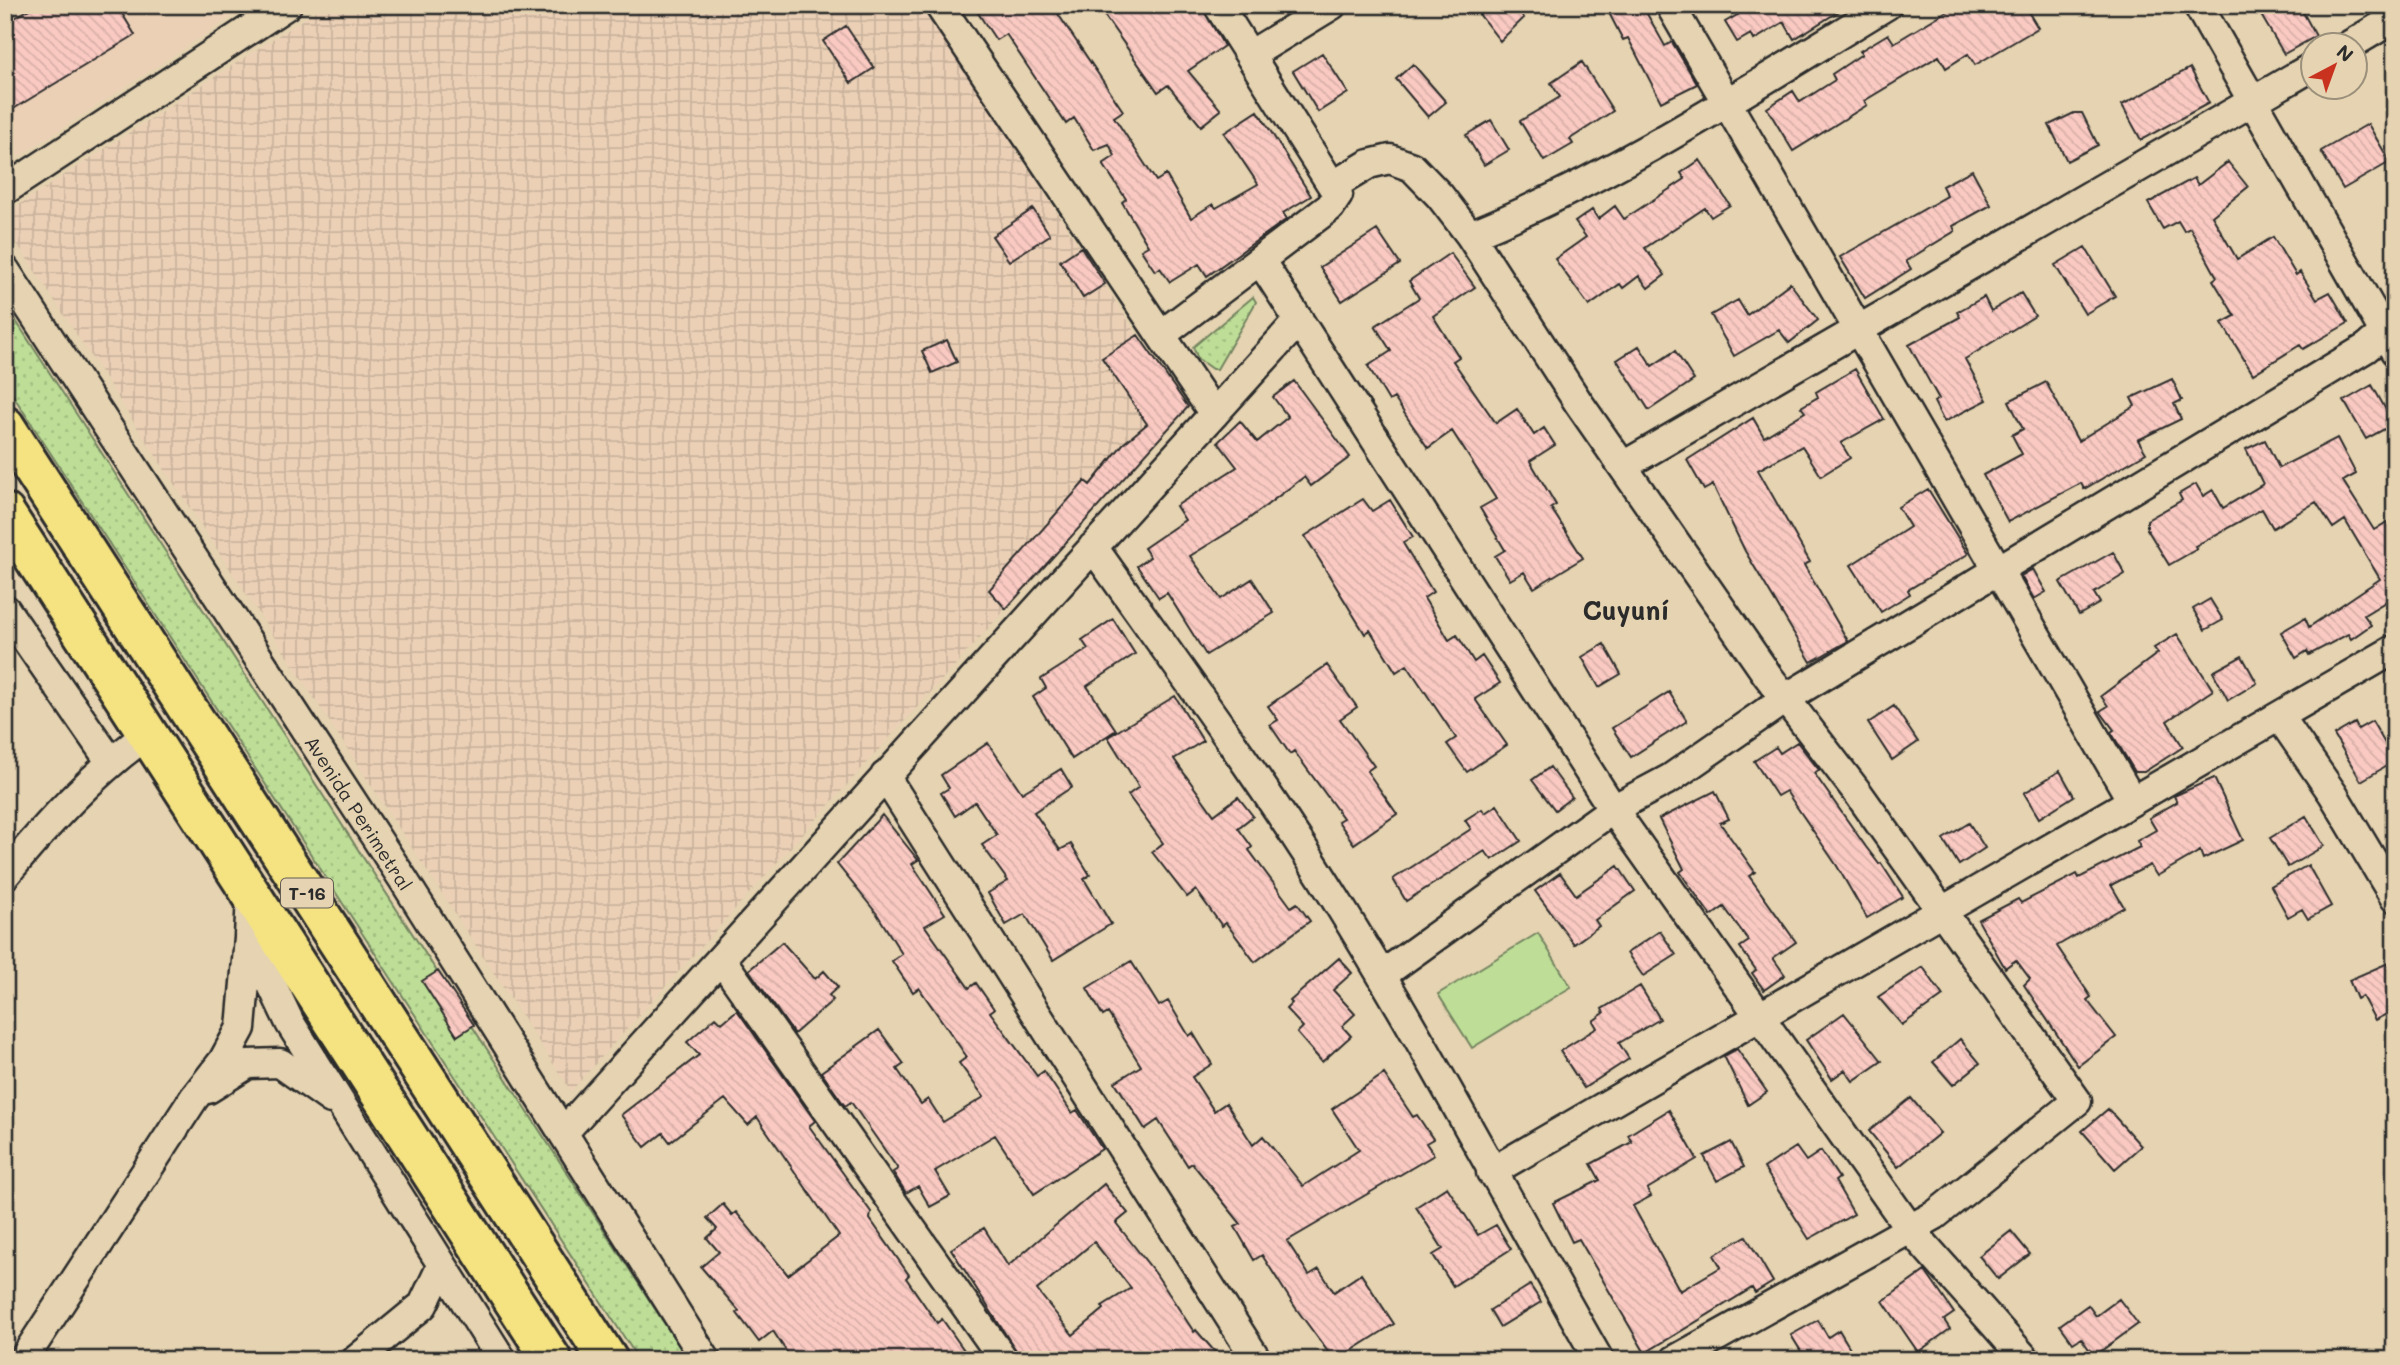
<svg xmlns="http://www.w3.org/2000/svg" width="2400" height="1365" font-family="Mali,sans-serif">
<defs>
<pattern id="industrial-grid" width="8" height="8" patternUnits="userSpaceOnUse" patternTransform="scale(1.75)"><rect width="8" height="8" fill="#ebd0b6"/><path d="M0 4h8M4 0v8" fill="none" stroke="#cab39d"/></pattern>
<pattern id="green-dots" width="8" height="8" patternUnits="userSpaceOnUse" patternTransform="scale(1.75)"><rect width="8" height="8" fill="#bede97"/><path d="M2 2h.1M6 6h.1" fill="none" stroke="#a3bf82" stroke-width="1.8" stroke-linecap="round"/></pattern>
<pattern id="building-back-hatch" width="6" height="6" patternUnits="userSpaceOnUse" patternTransform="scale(1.75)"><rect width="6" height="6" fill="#facac2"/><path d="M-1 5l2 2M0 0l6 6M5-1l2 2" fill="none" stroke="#d6aea7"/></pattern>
</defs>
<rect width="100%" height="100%" fill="#e5d3b1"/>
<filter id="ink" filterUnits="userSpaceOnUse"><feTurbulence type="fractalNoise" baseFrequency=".0143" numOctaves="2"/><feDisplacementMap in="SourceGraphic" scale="14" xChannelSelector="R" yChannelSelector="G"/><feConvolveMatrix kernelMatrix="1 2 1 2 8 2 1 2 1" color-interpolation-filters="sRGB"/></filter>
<g filter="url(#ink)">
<path fill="#ebd0b6" d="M 5,5 L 250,5 L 6,165 Z"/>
<path fill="url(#industrial-grid)" d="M 325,5 L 921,5 L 1186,409 L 571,1091 L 5,225 L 5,214 Z"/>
<path fill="url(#green-dots)" stroke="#748461" stroke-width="2" d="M 1253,297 L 1256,302 L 1217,369 L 1212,369 L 1198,359 L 1193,347 Z
M 5,304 L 90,435 L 688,1360 L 639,1360 L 5,383 Z"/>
<path fill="#bede97" stroke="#748461" stroke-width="2" d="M 1538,933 L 1571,987 L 1472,1048 L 1438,994 Z"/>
<path fill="url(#building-back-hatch)" stroke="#2b2b2b" stroke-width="2" fill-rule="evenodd" d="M 36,5 L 117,5 L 135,35 L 5,114 L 5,24 Z
M 989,5 L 1052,5 L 1123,111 L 1114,117 L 1156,181 L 1166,175 L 1191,218 L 1213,204 L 1216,208 L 1258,184 L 1224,133 L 1258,111 L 1311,196 L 1283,213 L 1287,219 L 1207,276 L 1199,264 L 1170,282 L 1160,268 L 1155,271 L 1141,250 L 1148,246 L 1122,202 L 1126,199 L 1103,164 L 1115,156 L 1109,144 L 1094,150 L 1074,118 L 1066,124 L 1006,34 L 996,40 L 978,13 Z
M 1097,5 L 1201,5 L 1224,46 L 1188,71 L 1221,110 L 1201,126 L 1168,85 L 1158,92 Z
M 1472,5 L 1514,5 L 1524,18 L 1500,41 Z
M 1624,5 L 1642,5 L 1665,46 L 1672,42 L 1697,84 L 1661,102 L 1628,38 L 1623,40 L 1609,13 Z
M 1734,5 L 1849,5 L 1794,39 L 1784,22 L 1754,40 L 1751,34 L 1737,42 L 1725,22 L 1739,14 Z
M 1957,5 L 2024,5 L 2038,28 L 1975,65 L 1968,54 L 1946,68 L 1939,56 L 1864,101 L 1867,105 L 1793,151 L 1767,108 L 1793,91 L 1800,102 L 1835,80 L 1832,74 L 1862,54 L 1860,51 L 1888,34 L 1894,43 Z
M 2255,5 L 2299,5 L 2316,36 L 2284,54 Z
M 846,26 L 874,68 L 851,83 L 823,41 Z
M 1322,53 L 1348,93 L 1318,112 L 1293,71 Z
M 1582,62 L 1613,111 L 1570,139 L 1573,144 L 1544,161 L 1520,121 L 1560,97 L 1551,83 Z
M 1413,64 L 1446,102 L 1428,117 L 1396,79 Z
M 2190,68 L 2209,103 L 2141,140 L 2122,105 Z
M 2074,113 L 2082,113 L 2098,145 L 2067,161 L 2049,125 Z
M 1491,120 L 1509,150 L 1484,165 L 1466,135 Z
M 2368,124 L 2390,162 L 2343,189 L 2321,151 Z
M 1700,160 L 1730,205 L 1711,217 L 1705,208 L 1645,248 L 1665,275 L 1648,288 L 1639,276 L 1623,288 L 1620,284 L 1589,306 L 1555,259 L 1586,237 L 1575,222 L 1592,210 L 1598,219 L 1615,206 L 1624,219 L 1685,179 L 1681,173 Z
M 2228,162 L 2248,187 L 2212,216 L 2237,259 L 2273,237 L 2296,275 L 2300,272 L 2317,299 L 2330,292 L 2348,323 L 2303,349 L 2300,345 L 2253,374 L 2222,323 L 2235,316 L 2213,280 L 2217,277 L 2190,228 L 2184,231 L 2178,221 L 2163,229 L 2148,203 L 2194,178 L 2198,185 Z
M 1972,170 L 1991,205 L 1953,226 L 1955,231 L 1906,261 L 1911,269 L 1865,298 L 1840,257 L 1947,196 L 1942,186 Z
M 1033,209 L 1050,235 L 1009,261 L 992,236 Z
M 1377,230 L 1400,264 L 1342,301 L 1320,267 Z
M 1081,247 L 1105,284 L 1083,298 L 1060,261 Z
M 2085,247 L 2115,296 L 2085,314 L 2055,265 Z
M 1450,253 L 1475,287 L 1433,316 L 1459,357 L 1453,361 L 1496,423 L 1517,409 L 1534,435 L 1544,428 L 1555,445 L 1530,461 L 1556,505 L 1551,508 L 1583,558 L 1534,588 L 1524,572 L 1510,580 L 1495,556 L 1505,550 L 1480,508 L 1496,499 L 1452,431 L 1428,448 L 1394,398 L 1389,401 L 1368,366 L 1391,351 L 1375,326 L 1419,298 L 1409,281 Z
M 1790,283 L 1818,320 L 1789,343 L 1779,330 L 1734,356 L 1711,315 L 1738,300 L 1747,315 Z
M 2021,293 L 2035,316 L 1965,359 L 1987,400 L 1944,422 L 1934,402 L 1939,399 L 1909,345 L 1960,317 L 1957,312 L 1984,297 L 1991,311 Z
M 1138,335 L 1188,407 L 1006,609 L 989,590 L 1085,481 L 1090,485 L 1123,444 L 1147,424 L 1102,358 Z
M 947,340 L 957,362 L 932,373 L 922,351 Z
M 1639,346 L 1652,366 L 1675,351 L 1694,380 L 1649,410 L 1617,360 Z
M 1855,369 L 1884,419 L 1841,443 L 1850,458 L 1821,476 L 1802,446 L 1758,470 L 1810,562 L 1804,565 L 1848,641 L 1811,662 L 1745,551 L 1713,485 L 1704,490 L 1687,460 L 1753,418 L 1764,437 L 1805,412 L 1801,407 L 1818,397 L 1816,392 Z
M 2172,379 L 2182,400 L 2174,404 L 2181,419 L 2138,440 L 2146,453 L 2084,489 L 2081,483 L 2008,522 L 1983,475 L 2022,454 L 2012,435 L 2023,429 L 2009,401 L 2046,382 L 2078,441 L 2135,406 L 2131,398 Z
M 1294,381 L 1350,457 L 1311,486 L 1304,477 L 1242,524 L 1190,556 L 1221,599 L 1252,579 L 1274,613 L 1206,655 L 1167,593 L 1159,598 L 1137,566 L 1150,557 L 1144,548 L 1185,520 L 1176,506 L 1237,467 L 1218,442 L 1240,421 L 1257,442 L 1288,417 L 1273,397 Z
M 2372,385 L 2394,424 L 2366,439 L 2344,401 Z
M 2337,438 L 2356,474 L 2343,481 L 2374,530 L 2387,522 L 2395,535 L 2395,603 L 2392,598 L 2364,615 L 2371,625 L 2351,639 L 2348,634 L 2309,655 L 2307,651 L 2296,658 L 2281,632 L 2305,618 L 2309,627 L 2380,579 L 2345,520 L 2333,528 L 2316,502 L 2273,528 L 2262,509 L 2195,546 L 2197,549 L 2169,565 L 2147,529 L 2147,520 L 2182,500 L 2179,494 L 2196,484 L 2203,496 L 2213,490 L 2223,508 L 2263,484 L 2246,449 L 2265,440 L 2279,468 Z
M 1928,489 L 1968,554 L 1908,590 L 1910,594 L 1881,612 L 1851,565 L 1910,527 L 1898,507 Z
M 1363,499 L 1372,511 L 1390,500 L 1413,537 L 1403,543 L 1433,592 L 1424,598 L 1449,640 L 1457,635 L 1474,662 L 1482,656 L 1500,683 L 1475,699 L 1507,745 L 1467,772 L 1447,744 L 1456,738 L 1407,665 L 1396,672 L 1370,630 L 1365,634 L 1305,536 Z
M 2113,552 L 2125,574 L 2094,593 L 2100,603 L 2079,615 L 2060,582 Z
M 2033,569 L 2046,592 L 2034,599 L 2021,576 Z
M 2210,599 L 2223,620 L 2205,630 L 2193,609 Z
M 1113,619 L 1135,654 L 1087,686 L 1116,730 L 1072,759 L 1033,697 L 1046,688 L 1041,679 L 1088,649 L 1082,640 Z
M 2177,634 L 2213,690 L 2167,721 L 2183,747 L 2144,772 L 2135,772 L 2111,732 L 2114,730 L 2100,711 L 2108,706 L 2101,696 L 2158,653 L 2154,648 Z
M 1604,644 L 1621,674 L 1599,687 L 1582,657 Z
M 2242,656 L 2257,683 L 2228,700 L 2213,672 Z
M 1327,665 L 1357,707 L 1340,719 L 1374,766 L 1367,771 L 1397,814 L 1354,844 L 1338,821 L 1343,818 L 1294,751 L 1290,754 L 1270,725 L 1278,720 L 1268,706 Z
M 1669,692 L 1687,721 L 1631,757 L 1612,728 Z
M 1175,696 L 1203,741 L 1174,759 L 1214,815 L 1238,797 L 1253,816 L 1238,828 L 1252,847 L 1249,850 L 1291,907 L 1297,903 L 1310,921 L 1255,962 L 1226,923 L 1222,926 L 1196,890 L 1187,897 L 1152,852 L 1163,843 L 1128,795 L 1139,787 L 1108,737 Z
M 1894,706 L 1918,742 L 1892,760 L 1868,723 Z
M 2372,721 L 2395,761 L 2361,781 L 2334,735 L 2355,723 L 2358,729 Z
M 1797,742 L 1819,770 L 1814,773 L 1866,847 L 1879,864 L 1881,863 L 1903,897 L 1867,918 L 1837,866 L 1786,791 L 1777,796 L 1754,761 L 1776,747 L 1780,753 Z
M 988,743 L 1022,793 L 1061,769 L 1072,787 L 1034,812 L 1060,850 L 1071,844 L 1090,875 L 1084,879 L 1111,924 L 1053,960 L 1025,914 L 1006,925 L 988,893 L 1008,881 L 982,845 L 997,835 L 975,802 L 955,816 L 941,793 L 949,788 L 941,775 Z
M 1550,767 L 1572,797 L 1555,810 L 1532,780 Z
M 2060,771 L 2074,796 L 2039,818 L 2024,793 Z
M 2214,778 L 2243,840 L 2203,859 L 2200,851 L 2157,876 L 2150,865 L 2111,885 L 2124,907 L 2057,946 L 2091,997 L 2087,1000 L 2116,1037 L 2078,1066 L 2024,985 L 2030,979 L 2016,960 L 2005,968 L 1978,920 L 2018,899 L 2021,903 L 2077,874 L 2079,878 L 2140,847 L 2137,841 L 2156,830 L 2149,818 L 2177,802 L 2174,796 Z
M 1715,791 L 1729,819 L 1720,823 L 1755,872 L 1749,876 L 1796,942 L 1773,958 L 1785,975 L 1764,990 L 1752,973 L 1756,970 L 1740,947 L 1749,941 L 1724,907 L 1711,916 L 1680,872 L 1684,869 L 1659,819 Z
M 1497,805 L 1521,841 L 1492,860 L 1485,851 L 1406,901 L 1393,879 L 1471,829 L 1465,820 L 1482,809 L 1485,813 Z
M 882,815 L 918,860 L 912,864 L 945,914 L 925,926 L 969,988 L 976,983 L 994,1009 L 990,1012 L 1037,1076 L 1044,1071 L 1072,1113 L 1077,1110 L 1102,1149 L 1034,1194 L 995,1135 L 935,1171 L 950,1196 L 930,1207 L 918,1186 L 906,1193 L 893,1172 L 898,1169 L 851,1102 L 845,1106 L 821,1072 L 879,1030 L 904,1064 L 897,1069 L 921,1104 L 928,1099 L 943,1122 L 984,1097 L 959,1063 L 967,1057 L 919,988 L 913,992 L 892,961 L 902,954 L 877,914 L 837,864 Z
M 2306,816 L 2324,846 L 2288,867 L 2270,838 Z
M 1969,823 L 1985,848 L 1959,865 L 1943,839 Z
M 2308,865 L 2331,906 L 2308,919 L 2302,909 L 2288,917 L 2271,886 Z
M 1618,866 L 1635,891 L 1595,920 L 1599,926 L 1574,944 L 1535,891 L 1560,873 L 1576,895 Z
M 1660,931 L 1676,955 L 1643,976 L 1627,953 Z
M 782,942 L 815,979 L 824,971 L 838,987 L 829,995 L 833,1000 L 794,1034 L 749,970 Z
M 1339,958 L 1352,973 L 1333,990 L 1355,1014 L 1342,1026 L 1351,1036 L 1322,1062 L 1297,1033 L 1303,1027 L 1286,1009 L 1292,1003 L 1290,1001 Z
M 2395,960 L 2395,1010 L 2375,1020 L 2362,996 L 2357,999 L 2349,980 Z
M 1131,961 L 1159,1006 L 1168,1001 L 1189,1036 L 1193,1033 L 1212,1064 L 1192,1077 L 1214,1111 L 1226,1103 L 1253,1145 L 1263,1136 L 1303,1186 L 1359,1150 L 1332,1109 L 1384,1074 L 1413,1117 L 1417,1115 L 1433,1139 L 1426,1143 L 1434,1155 L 1287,1241 L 1309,1275 L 1319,1269 L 1334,1292 L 1361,1274 L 1394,1324 L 1337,1360 L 1334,1360 L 1295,1307 L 1262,1255 L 1254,1260 L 1235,1227 L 1241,1224 L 1192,1163 L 1188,1166 L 1158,1120 L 1145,1129 L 1115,1082 L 1141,1066 L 1108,1013 L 1103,1016 L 1087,988 Z
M 1923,967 L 1943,996 L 1902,1025 L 1878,997 Z
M 438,971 L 474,1025 L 457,1036 L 422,981 Z
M 1640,986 L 1660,1019 L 1619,1043 L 1629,1059 L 1584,1088 L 1560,1051 L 1597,1028 L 1593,1021 L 1604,1013 L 1602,1009 Z
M 737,1010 L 815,1121 L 809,1126 L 871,1212 L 870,1219 L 909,1275 L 906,1278 L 937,1323 L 942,1319 L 971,1360 L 792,1360 L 773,1331 L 759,1342 L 737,1313 L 739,1311 L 701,1267 L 719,1252 L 707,1238 L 717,1229 L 707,1218 L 723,1204 L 732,1215 L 736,1212 L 788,1275 L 839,1236 L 757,1117 L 748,1125 L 725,1099 L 670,1142 L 663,1133 L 645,1147 L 621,1115 L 699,1055 L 687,1042 L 716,1017 L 722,1023 Z
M 1844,1013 L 1882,1061 L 1853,1081 L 1845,1070 L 1832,1079 L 1806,1040 Z
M 1960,1039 L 1980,1063 L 1953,1085 L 1933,1062 Z
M 1737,1049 L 1767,1092 L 1748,1105 L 1724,1056 Z
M 1911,1098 L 1940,1133 L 1898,1167 L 1869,1131 Z
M 2108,1109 L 2141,1146 L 2115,1169 L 2082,1131 Z
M 1669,1110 L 1697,1159 L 1647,1189 L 1651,1196 L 1633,1206 L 1680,1291 L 1721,1267 L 1714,1255 L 1746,1236 L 1773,1282 L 1755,1293 L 1752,1288 L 1645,1353 L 1579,1239 L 1572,1242 L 1553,1203 L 1600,1180 L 1591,1164 L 1632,1142 L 1628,1135 Z
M 1731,1142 L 1744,1167 L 1717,1181 L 1704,1156 Z
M 1796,1147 L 1806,1161 L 1821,1151 L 1839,1178 L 1835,1181 L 1854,1214 L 1809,1239 L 1764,1168 Z
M 1104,1184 L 1128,1213 L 1116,1223 L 1156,1274 L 1194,1332 L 1196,1330 L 1222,1360 L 1022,1360 L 951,1249 L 984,1228 L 1008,1266 ZM 1094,1242 L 1131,1288 L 1102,1306 L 1104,1309 L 1073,1335 L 1037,1290 Z
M 1447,1187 L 1478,1235 L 1496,1225 L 1511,1249 L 1453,1286 L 1433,1255 L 1443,1249 L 1416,1207 Z
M 2011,1231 L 2030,1254 L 1998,1279 L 1979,1256 Z
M 1925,1271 L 1954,1313 L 1944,1320 L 1950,1329 L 1918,1352 L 1883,1301 Z
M 1530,1285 L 1541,1302 L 1500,1327 L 1490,1310 Z
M 2119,1299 L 2138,1324 L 2094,1356 L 2081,1338 L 2073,1343 L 2060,1325 L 2088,1305 L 2096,1316 Z
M 1818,1320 L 1828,1337 L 1839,1330 L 1857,1360 L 1790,1360 L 1802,1353 L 1791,1335 Z"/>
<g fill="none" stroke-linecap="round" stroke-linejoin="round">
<g stroke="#2b2b2b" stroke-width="33">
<path id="minor" d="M 939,5 L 1214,414
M 1670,5 L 2131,799
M 2198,5 L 2395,351
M 2348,46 L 2395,18
M 1250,55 L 1332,5
M 1334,185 L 1369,164 L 1390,159 L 1412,167 L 1440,196 L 1470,235 L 1578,402 L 1768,676 L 1858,793 L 2077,1101 L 1935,1215 L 1675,1360
M 5,190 L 287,5
M 1470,235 C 1617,176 1752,87 1887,5
M 1260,260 L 1613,809 L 1910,1229 L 2026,1360
M 5,270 L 403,879 L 706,1360
M 1161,335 L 1330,207 L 1338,195 L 1218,5
M 1623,466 L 2312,67
M 1093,547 C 1175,663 1261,779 1336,900 C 1429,1050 1511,1207 1599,1360
M 5,609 L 110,761
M 2280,717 L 2333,794 L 2395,898
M 885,776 L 1257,1360
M 5,875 C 49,822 92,774 148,734
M 251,894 L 249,937 L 290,1023 L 502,1360
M 721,959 L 1004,1360
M 1382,975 L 1613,809 L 1671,778 L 1786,698 L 2366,348 L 2395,324
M 208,1089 L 248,1064 L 280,1063 L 331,1099
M 563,1133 L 1299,320
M 1491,1172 L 2395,649
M 23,1360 L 194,1098 L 223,1061 L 241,1028 L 249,938
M 356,1360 L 423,1305 L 442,1265"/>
</g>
<g stroke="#2b2b2b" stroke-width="44">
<path id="highway" d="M 5,426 L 608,1360
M 5,513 L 552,1360"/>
</g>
<use href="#minor" stroke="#e5d3b1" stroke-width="28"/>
<use href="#highway" stroke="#f5e382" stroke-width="38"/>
</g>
</g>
<g text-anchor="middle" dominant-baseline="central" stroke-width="5" stroke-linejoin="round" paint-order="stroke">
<rect fill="#e5d3b1" stroke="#635d53" stroke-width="2" x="281" y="878.5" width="52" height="29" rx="5"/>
<g font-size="18" font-weight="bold" fill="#2b2b2b">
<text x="307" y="893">T-16</text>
</g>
<g font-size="19" fill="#2b2b2b" stroke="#e5d3b1">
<text transform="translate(359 813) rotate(57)">Avenida Perimetral</text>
</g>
<g font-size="26" font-weight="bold" fill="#2b2b2b" stroke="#e5d3b1">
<text x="1626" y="610">Cuyuní</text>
</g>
</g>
<rect width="2400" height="1365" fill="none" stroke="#e5d3b1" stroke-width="28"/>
<rect x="14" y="14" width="2372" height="1337" fill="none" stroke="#2b2b2b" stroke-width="2.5" filter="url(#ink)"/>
<g transform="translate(2334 66) rotate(41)"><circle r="33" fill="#e5d3b1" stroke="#9b907b" stroke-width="2"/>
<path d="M0-5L12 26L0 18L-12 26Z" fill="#c8321e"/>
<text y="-10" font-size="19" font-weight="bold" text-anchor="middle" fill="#2b2b2b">N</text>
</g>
</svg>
